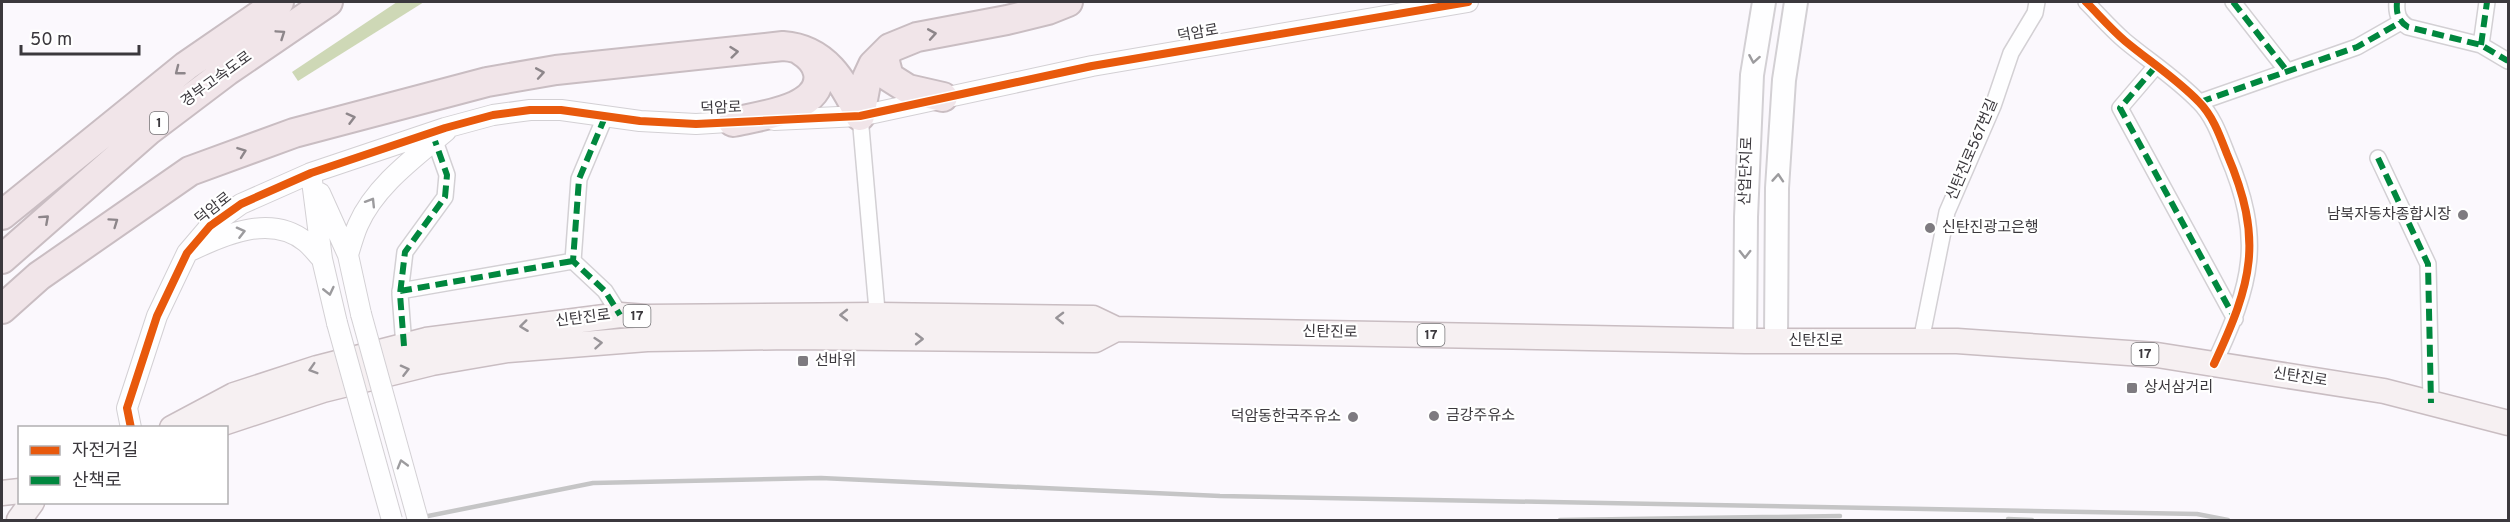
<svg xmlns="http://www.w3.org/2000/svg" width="2510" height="522" font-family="Overpass,'Noto Sans KR',sans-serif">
<rect width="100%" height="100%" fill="#fbf8fd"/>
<path fill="#ced8b6" d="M 397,2 L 424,2 L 298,81 L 292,72 Z"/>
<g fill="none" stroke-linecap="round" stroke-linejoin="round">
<g stroke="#d3d0d4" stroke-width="18">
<path id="minor" d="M 2086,2 C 2099,15 2111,29 2125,41 C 2149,61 2177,79 2199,102 C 2213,116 2220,136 2227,154 C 2264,240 2252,283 2214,364
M 2233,2 L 2287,71
M 2397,2 C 2396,13 2398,21 2408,27 L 2481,45 L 2508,61
M 2481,45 L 2487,2
M 2156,66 L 2120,108 L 2235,319
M 2200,102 L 2357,47 L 2401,22
M 860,116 L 878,322
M 605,117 L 579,179 L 573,261 L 605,291 L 620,315
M 2378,158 L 2428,264 L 2431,403
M 400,291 L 573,261
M 1921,341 L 1947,212 L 1993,106 L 2011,53 L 2035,13 L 2037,2
M 404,346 L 400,294 L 405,252 L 445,197 L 447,175 L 435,141"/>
</g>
<g stroke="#d3d0d4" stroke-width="22">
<path id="tertiary" d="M 774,120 L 860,116 L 1092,66 L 1468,2
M 311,173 L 322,259 L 337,323
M 320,193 L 348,255 L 361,314
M 192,250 C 226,234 272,214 306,242 C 312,247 317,254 322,259
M 348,255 C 351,245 354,234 358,225 C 375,186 414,158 446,131
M 131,428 L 127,408 L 157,316 L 187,253 L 210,226 L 241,204 L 311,173 L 445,128 L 493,115 L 530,110 L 561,110 L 640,121 L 696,124 L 744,121"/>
</g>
<g stroke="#d3d0d4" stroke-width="26">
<path id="secondary" d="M 1745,341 L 1746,217 L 1752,75 L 1764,2
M 1776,341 L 1777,188 L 1784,80 L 1796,2"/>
</g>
<g stroke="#c9bdc2" stroke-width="27">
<path id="primary" d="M 172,428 L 234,395 L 317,368 L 426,340 L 620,315 L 646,317 L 878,315 L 1093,318 L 1116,329 L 1745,341 L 1957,341 L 2157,355 L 2384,391 L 2508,423
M 208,428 L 323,390 L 432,363 L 508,350 L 647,339 L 790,337 L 1095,340 L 1116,329
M 2,493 L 20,491
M 19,520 L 32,502"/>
</g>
<g stroke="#c9bdc2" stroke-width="32">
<path id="motorway" d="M 890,48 L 884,58 L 889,77 L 908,89 L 943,97
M 860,116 L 867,78 L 873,65 L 890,48 L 917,37 L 1007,20 L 1048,10 L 1068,2
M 733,122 C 759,116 825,109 818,73 C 816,63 809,56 801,51
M 2,215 L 186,66 L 279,2
M 2,259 L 149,130 L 227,71 L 328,2
M 2,309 L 39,276 L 190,171 L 294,133 L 487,82 L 556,70 L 783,46 C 825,49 843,81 860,116"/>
</g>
<use href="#minor" stroke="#fefeff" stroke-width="15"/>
<use href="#tertiary" stroke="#fefeff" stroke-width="20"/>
<use href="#secondary" stroke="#fefeff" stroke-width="22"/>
<use href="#primary" stroke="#f6f0f2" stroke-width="24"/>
<use href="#motorway" stroke="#f1e5e9" stroke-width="28"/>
<path stroke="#c5c5c6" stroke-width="4.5" d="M 2008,519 L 2032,520
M 408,520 L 593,483 L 821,478 L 1220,496 L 2197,514 L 2228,520
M 1560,520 L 1840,516"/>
<g stroke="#d3d0d4" stroke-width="22" stroke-linecap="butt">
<path id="tertiary-bridge" d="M 361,314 L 418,520
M 337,323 L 392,520"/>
</g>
<use href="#tertiary-bridge" stroke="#fefeff" stroke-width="20"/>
<path stroke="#00873e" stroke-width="6" stroke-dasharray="12 6" stroke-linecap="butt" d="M 2233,2 L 2287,71
M 2397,2 C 2396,13 2398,21 2408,27 L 2481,45 L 2508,61
M 2481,45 L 2487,2
M 2156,66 L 2120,108 L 2235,319
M 2200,102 L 2357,47 L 2401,22
M 605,117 L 579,179 L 573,261 L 605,291 L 620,315
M 2378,158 L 2428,264 L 2431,403
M 400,291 L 573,261
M 404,346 L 400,294 L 405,252 L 445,197 L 447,175 L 435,141"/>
<g stroke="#fff" stroke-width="11">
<path id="cycleway" d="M 2086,2 C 2099,15 2111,29 2125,41 C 2149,61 2177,79 2199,102 C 2213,116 2220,136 2227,154 C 2264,240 2252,283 2214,364
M 131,428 L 127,408 L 157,316 L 187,253 L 210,226 L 241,204 L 311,173 L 445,128 L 493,115 L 530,110 L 561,110 L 640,121 L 696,124 L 860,116 L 1092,66 L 1468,2"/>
</g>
<use href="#cycleway" stroke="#e8590c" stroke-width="8"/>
</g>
<defs><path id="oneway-chevron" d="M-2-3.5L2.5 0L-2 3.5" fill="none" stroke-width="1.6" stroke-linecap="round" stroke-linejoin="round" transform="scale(1.5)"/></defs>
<g stroke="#8d868a">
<use href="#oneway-chevron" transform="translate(281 34) rotate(-34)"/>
<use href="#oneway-chevron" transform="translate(932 34) rotate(-10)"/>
<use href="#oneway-chevron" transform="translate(734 52) rotate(-6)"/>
<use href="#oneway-chevron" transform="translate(179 71) rotate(142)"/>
<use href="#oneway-chevron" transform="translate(540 73) rotate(-10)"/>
<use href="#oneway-chevron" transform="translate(351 118) rotate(-15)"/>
<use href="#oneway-chevron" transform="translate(242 152) rotate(-20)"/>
<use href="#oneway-chevron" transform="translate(45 219) rotate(-42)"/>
<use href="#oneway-chevron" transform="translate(114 222) rotate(-35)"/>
</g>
<g stroke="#9c9b9e">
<use href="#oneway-chevron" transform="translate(1754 59) rotate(100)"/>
<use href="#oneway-chevron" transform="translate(1778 178) rotate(-86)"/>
<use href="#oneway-chevron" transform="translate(371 202) rotate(-58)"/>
<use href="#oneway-chevron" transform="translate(241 232) rotate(-14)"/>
<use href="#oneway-chevron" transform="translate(1745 254) rotate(90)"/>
<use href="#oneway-chevron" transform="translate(329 291) rotate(77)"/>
<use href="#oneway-chevron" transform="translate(402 464) rotate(-106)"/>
</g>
<g stroke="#989498">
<use href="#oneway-chevron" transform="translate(844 315) rotate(180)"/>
<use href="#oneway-chevron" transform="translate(1060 318) rotate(-179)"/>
<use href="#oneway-chevron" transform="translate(524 326) rotate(173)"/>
<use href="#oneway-chevron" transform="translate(919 339)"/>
<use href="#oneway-chevron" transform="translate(598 343) rotate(-5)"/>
<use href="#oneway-chevron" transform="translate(313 369) rotate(163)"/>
<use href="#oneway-chevron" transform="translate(405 370) rotate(-14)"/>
</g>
<g fill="#7e7b80" stroke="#fff" stroke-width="2">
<circle cx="2463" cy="215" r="6"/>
<circle cx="1930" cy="228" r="6"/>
<rect x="797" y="355" width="12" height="12" rx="3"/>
<rect x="2126" y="382" width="12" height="12" rx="3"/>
<circle cx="1434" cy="416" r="6"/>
<circle cx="1353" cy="417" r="6"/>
</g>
<g text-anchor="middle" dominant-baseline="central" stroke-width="4.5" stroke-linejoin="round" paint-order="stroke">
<g fill="#fff" stroke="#767477" stroke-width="1.5">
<rect x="150" y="112" width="18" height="22" rx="4.5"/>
<rect x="623.5" y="305" width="27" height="22" rx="4.5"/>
<rect x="1417.5" y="324" width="27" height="22" rx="4.5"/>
<rect x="2131.5" y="343" width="27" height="22" rx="4.5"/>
</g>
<g font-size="14" font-weight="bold" fill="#3b383d">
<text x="159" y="123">1</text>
<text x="637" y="316">17</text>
<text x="1431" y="335">17</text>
<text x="2145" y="354">17</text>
</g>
<g font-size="15" fill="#3b383d" stroke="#fff">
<text transform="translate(1198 34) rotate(-10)">덕암로</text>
<text transform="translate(217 80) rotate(-36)">경부고속도로</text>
<text transform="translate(721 109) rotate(-2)">덕암로</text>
<text transform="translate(1973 150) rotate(-67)">신탄진로567번길</text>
<text transform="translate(1747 171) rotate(-88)">산업단지로</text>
<text transform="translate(214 209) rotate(-38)">덕암로</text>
<text transform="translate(583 319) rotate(-7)">신탄진로</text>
<text transform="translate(1330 333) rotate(1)">신탄진로</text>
<text x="1816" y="341">신탄진로</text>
<text transform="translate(2300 378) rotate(9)">신탄진로</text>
</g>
<g font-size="15" fill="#3b383d" stroke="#fff" text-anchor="start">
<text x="2451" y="215" text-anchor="end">남북자동차종합시장</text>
<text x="1942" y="228">신탄진광고은행</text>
<text x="815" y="361">선바위</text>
<text x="2144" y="388">상서삼거리</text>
<text x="1446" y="416">금강주유소</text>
<text x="1341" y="417" text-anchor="end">덕암동한국주유소</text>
</g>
</g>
<rect width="2510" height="522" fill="none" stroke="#3b383d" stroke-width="6"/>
<rect x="18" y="426" width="210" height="78" fill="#ffffff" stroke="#b1afb1" stroke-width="1.5"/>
<rect x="30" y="446" width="30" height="9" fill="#e8590c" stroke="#b1afb1" stroke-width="1.5"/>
<text x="72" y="456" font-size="18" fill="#3b383d">자전거길</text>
<rect x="30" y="476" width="30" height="9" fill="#00873e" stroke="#b1afb1" stroke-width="1.5"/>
<text x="72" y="486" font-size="18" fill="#3b383d">산책로</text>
<path d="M21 45v9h118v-9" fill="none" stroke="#3b383d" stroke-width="3"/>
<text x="30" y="45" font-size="18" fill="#3b383d" stroke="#ffffff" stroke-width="4.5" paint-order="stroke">50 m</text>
</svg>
